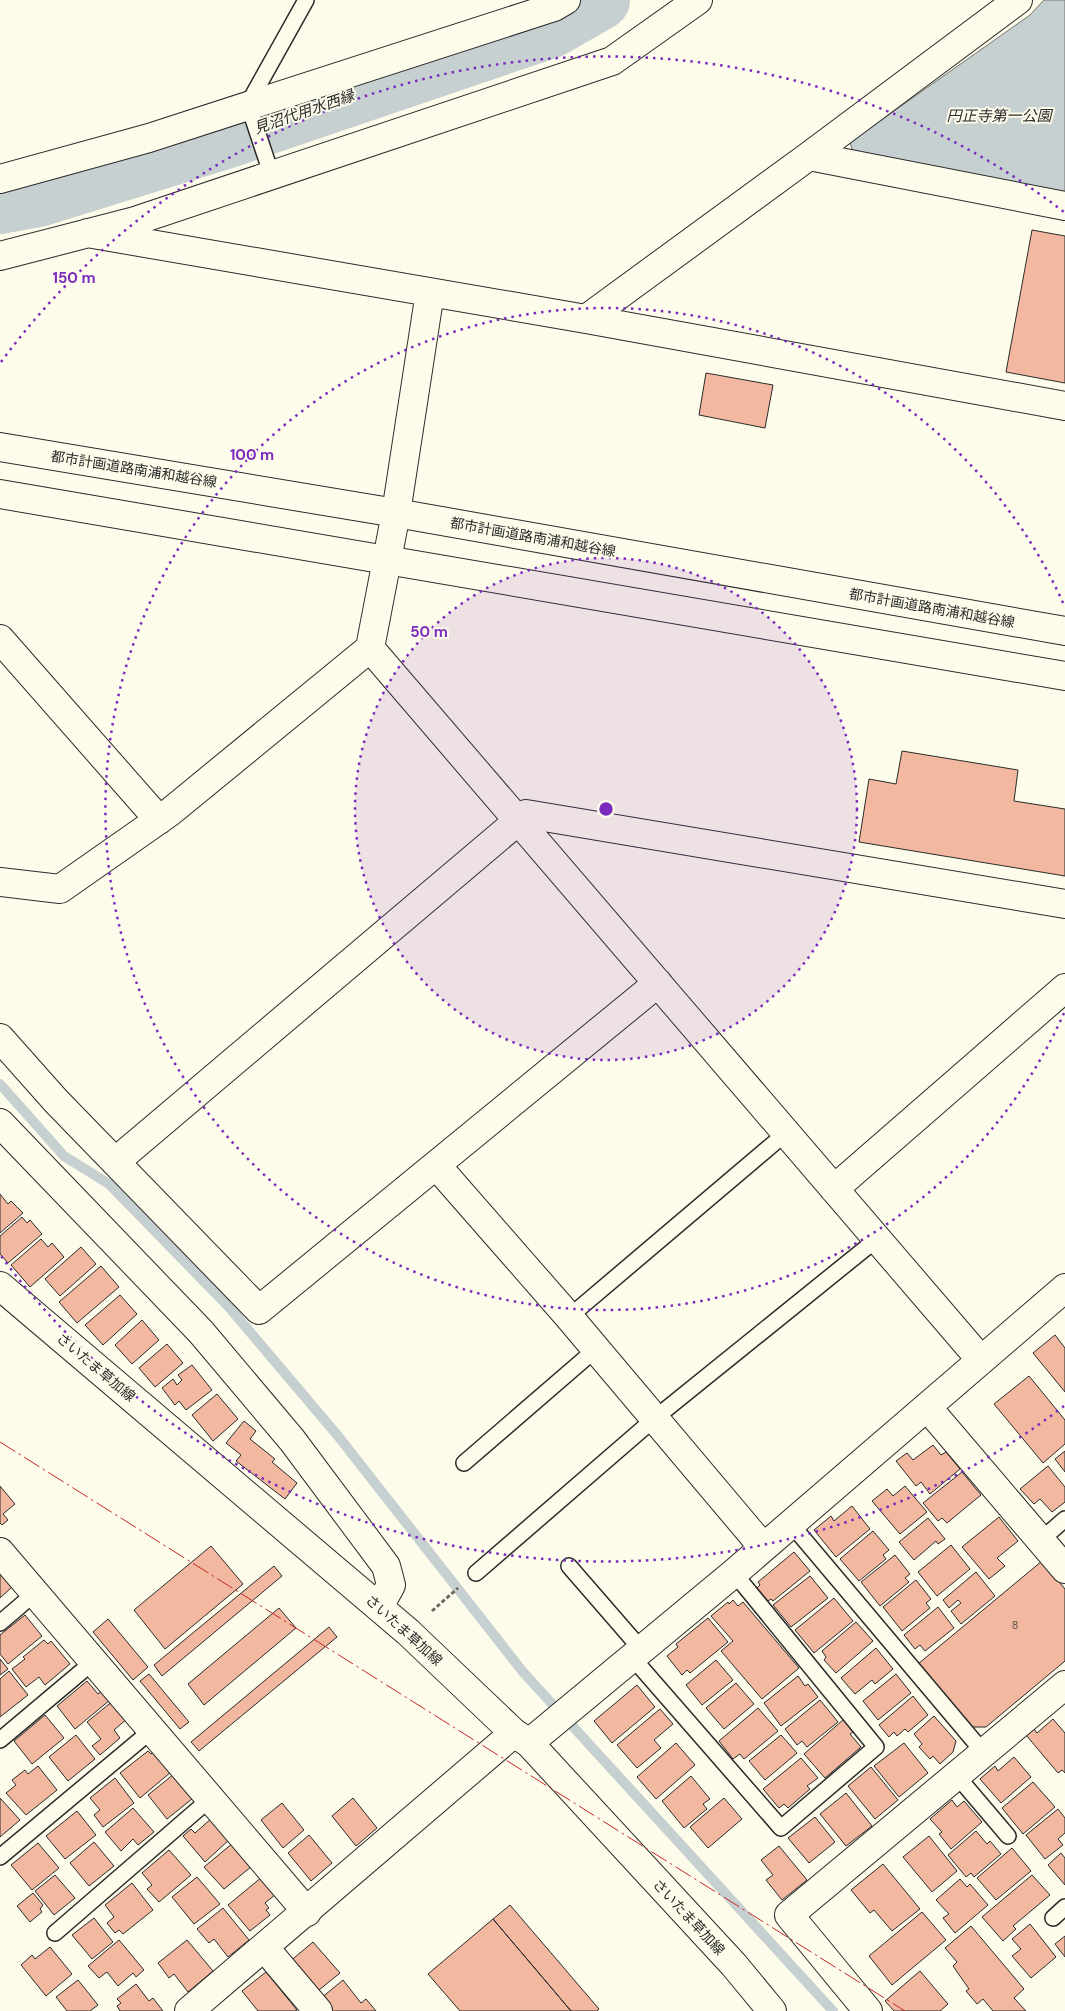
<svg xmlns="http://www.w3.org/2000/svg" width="1065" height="2011" font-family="'DM Sans','Noto Sans JP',sans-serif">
<rect width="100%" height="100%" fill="#fdfbea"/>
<path fill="#c7d0d0" stroke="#74746e" d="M 1044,0 L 1065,0 L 1065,194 L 854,157 L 850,142 L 1030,15 Z"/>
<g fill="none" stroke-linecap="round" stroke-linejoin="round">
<path stroke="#c7d0d0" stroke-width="10" d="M 0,1084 L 64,1156 L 109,1184 L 228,1306 L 338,1436 L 523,1672 L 833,2011"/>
<path stroke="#c7d0d0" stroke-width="60" d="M 0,204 L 38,197 L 228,138 L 551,28 L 600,0"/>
</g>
<path fill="#f2b8a0" stroke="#2b2b2b" d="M 1032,230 L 1065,236 L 1065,383 L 1006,372 Z
M 706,373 L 773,385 L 765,428 L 699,415 Z
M 902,751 L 1018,770 L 1014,801 L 1065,809 L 1065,876 L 859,842 L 869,779 L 896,784 Z
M 0,1194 L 8,1204 L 11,1201 L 23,1213 L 0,1233 Z
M 22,1217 L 27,1223 L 30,1220 L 42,1234 L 8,1263 L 0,1254 L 0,1236 Z
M 41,1239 L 48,1247 L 52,1243 L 64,1257 L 30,1287 L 11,1265 Z
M 81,1247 L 96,1264 L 60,1296 L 45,1279 Z
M 101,1266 L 119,1287 L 77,1323 L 59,1302 Z
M 120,1295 L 137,1314 L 103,1345 L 85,1325 Z
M 142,1320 L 159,1340 L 132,1364 L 115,1345 Z
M 1055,1335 L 1065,1348 L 1065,1392 L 1033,1353 Z
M 167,1344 L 183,1363 L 155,1387 L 139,1368 Z
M 192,1365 L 212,1390 L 186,1410 L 179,1401 L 175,1405 L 162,1388 L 173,1379 L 177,1385 L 182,1380 L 178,1375 Z
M 1029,1376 L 1065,1420 L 1065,1444 L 1043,1463 L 994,1404 Z
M 217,1394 L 238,1419 L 213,1441 L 192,1415 Z
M 244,1421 L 256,1431 L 250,1439 L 275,1459 L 272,1462 L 297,1483 L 285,1499 L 236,1461 L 241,1455 L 226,1443 Z
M 933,1445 L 941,1455 L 946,1452 L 960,1469 L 930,1494 L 921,1482 L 916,1486 L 896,1461 L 907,1453 L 913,1460 Z
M 1065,1451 L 1065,1472 L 1055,1459 Z
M 1048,1466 L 1065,1487 L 1065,1502 L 1052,1512 L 1040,1499 L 1034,1504 L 1020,1489 Z
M 962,1472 L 981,1495 L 947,1523 L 942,1518 L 938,1521 L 923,1503 Z
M 0,1486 L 15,1504 L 3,1514 L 8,1520 L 2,1525 L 0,1523 Z
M 905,1486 L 927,1512 L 900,1534 L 872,1501 L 887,1489 L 893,1496 Z
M 852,1506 L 870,1529 L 836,1557 L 814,1530 L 831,1516 L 834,1521 Z
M 999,1517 L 1018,1541 L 997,1558 L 1005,1566 L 989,1579 L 962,1547 Z
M 928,1518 L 945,1539 L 938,1544 L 936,1541 L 914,1560 L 899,1542 Z
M 873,1531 L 889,1550 L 883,1555 L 886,1559 L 859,1581 L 840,1559 Z
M 951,1545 L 970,1569 L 937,1596 L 918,1572 Z
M 211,1546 L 243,1584 L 165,1649 L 134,1610 Z
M 794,1552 L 810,1571 L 773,1601 L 771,1599 L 768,1601 L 757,1588 L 760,1585 L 758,1582 Z
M 895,1555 L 910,1574 L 905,1578 L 909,1582 L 880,1606 L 861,1582 Z
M 1042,1561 L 1065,1589 L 1065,1661 L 986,1727 L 972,1727 L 918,1664 Z
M 0,1564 L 12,1587 L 0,1598 Z
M 274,1566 L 282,1576 L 162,1676 L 154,1665 Z
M 976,1572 L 995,1596 L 961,1624 L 951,1611 L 961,1603 L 958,1600 L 949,1608 L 943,1600 Z
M 810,1576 L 828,1598 L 791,1627 L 773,1605 Z
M 916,1580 L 931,1599 L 926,1603 L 930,1608 L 902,1631 L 883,1607 Z
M 834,1598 L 853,1621 L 814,1653 L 795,1630 Z
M 733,1600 L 738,1606 L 743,1602 L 799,1668 L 762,1699 L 721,1651 L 733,1641 L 711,1616 L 728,1602 L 729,1604 Z
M 938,1607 L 954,1628 L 925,1651 L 920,1645 L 915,1649 L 904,1635 Z
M 279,1608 L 296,1628 L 204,1705 L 188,1684 Z
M 25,1615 L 42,1636 L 8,1664 L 0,1654 L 0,1635 Z
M 708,1618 L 728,1642 L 690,1673 L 687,1670 L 682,1675 L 667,1656 L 678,1647 L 676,1644 Z
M 108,1619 L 148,1667 L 133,1680 L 93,1632 Z
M 856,1622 L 873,1641 L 836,1673 L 824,1660 L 826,1657 L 822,1651 Z
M 329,1627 L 337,1637 L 199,1751 L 191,1742 Z
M 44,1640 L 48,1644 L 51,1641 L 70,1664 L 45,1685 L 39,1677 L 26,1687 L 12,1669 L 25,1659 L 23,1657 Z
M 876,1648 L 893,1669 L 875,1684 L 872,1680 L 855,1694 L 841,1678 Z
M 0,1659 L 8,1669 L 0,1675 Z
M 716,1660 L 733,1680 L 702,1705 L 686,1685 Z
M 9,1671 L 28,1695 L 0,1717 L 0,1679 Z
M 149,1674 L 189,1722 L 180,1729 L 140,1681 Z
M 896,1674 L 911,1693 L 878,1720 L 863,1701 Z
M 798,1676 L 805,1686 L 808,1684 L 818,1697 L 781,1726 L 764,1703 Z
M 87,1681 L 98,1694 L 102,1691 L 110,1700 L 75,1729 L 57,1706 Z
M 736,1683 L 754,1704 L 724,1729 L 706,1708 Z
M 637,1685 L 655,1707 L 612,1743 L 594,1721 Z
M 913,1696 L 928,1715 L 908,1732 L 905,1729 L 897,1736 L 894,1732 L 889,1737 L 879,1725 Z
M 114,1700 L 128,1718 L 114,1730 L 120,1738 L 100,1755 L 92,1746 L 101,1739 L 87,1722 Z
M 820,1700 L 838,1722 L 807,1747 L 802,1741 L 797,1745 L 785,1729 Z
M 758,1708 L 778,1731 L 744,1759 L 740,1754 L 733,1759 L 719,1741 Z
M 660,1709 L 673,1724 L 654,1740 L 661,1748 L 637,1768 L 617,1745 Z
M 45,1715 L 64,1738 L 32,1764 L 14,1741 Z
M 934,1716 L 956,1741 L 953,1752 L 940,1764 L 933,1756 L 930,1759 L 919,1747 L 922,1744 L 914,1734 Z
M 844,1719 L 855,1731 L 850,1734 L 861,1747 L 825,1778 L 804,1754 Z
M 1053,1719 L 1065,1733 L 1065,1773 L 1062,1770 L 1058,1773 L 1026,1735 L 1034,1729 L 1037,1733 Z
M 76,1735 L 95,1759 L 68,1781 L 49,1757 Z
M 781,1735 L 797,1753 L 765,1780 L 749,1761 Z
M 676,1743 L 695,1765 L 656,1799 L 637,1777 Z
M 904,1743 L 928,1773 L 899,1797 L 874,1766 Z
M 148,1751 L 151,1754 L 155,1751 L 171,1772 L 140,1798 L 120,1773 Z
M 1014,1757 L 1031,1777 L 1001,1803 L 980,1779 L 995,1766 L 998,1771 Z
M 801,1758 L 818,1778 L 807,1786 L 810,1789 L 788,1808 L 784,1804 L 779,1808 L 763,1789 Z
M 38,1766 L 57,1790 L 26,1815 L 6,1793 L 16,1785 L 12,1780 L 25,1770 L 28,1774 Z
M 871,1767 L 898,1800 L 875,1819 L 848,1786 Z
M 174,1774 L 193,1798 L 167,1819 L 148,1795 Z
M 691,1776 L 710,1799 L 703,1804 L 707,1809 L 684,1828 L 662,1801 Z
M 115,1778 L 134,1803 L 103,1827 L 94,1815 L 100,1810 L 90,1798 Z
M 1033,1782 L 1055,1807 L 1023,1834 L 1002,1808 Z
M 846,1793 L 872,1826 L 846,1846 L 820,1814 Z
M 0,1798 L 20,1820 L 0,1837 Z
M 353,1798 L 377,1828 L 356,1846 L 332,1816 Z
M 724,1798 L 742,1819 L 708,1848 L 690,1827 Z
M 952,1800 L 957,1807 L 964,1801 L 982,1822 L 951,1849 L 939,1834 L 942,1832 L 930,1819 Z
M 282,1803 L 304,1830 L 283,1848 L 261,1820 Z
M 133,1808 L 154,1832 L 138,1845 L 133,1839 L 121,1851 L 105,1832 Z
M 1058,1809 L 1065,1818 L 1065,1833 L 1058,1839 L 1063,1845 L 1045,1859 L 1026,1835 Z
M 77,1811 L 96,1835 L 65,1859 L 46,1836 Z
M 815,1817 L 835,1842 L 809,1863 L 788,1838 Z
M 212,1818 L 230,1839 L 205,1862 L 183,1836 L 191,1829 L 195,1833 Z
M 976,1831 L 987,1844 L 990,1841 L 1001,1854 L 974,1877 L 971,1873 L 966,1877 L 948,1855 Z
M 309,1835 L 332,1863 L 311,1881 L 288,1853 Z
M 929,1836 L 957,1871 L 932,1892 L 903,1857 Z
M 94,1842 L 114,1866 L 89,1886 L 70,1863 Z
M 38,1843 L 59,1868 L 32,1890 L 11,1865 Z
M 233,1843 L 252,1866 L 224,1889 L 204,1867 Z
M 779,1846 L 807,1880 L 782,1900 L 766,1880 L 773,1875 L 761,1860 Z
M 1012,1848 L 1031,1871 L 996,1900 L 977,1878 Z
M 169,1850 L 191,1875 L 159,1902 L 147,1889 L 152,1885 L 142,1873 Z
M 1061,1853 L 1065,1858 L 1065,1885 L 1048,1865 Z
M 883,1864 L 920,1909 L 892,1931 L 874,1910 L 870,1913 L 851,1890 Z
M 55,1875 L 75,1898 L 54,1915 L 35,1891 Z
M 1032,1875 L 1050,1895 L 1013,1926 L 1016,1929 L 1003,1941 L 982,1917 Z
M 197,1877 L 220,1904 L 194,1924 L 172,1897 Z
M 262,1877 L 276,1894 L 265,1903 L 269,1908 L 266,1910 L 270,1915 L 250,1931 L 228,1905 Z
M 960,1879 L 967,1887 L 970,1884 L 988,1905 L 955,1933 L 943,1918 L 949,1914 L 936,1900 Z
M 132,1883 L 153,1910 L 123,1934 L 119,1930 L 115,1933 L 107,1923 L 114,1917 L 105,1905 Z
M 33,1893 L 43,1905 L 40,1909 L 42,1912 L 30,1922 L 17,1906 Z
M 510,1905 L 599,2009 L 597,2011 L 571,2011 L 493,1919 Z
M 223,1908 L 249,1940 L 228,1957 L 214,1939 L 209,1943 L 197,1929 Z
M 922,1912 L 946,1940 L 892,1985 L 869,1956 Z
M 94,1918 L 113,1942 L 92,1959 L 72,1935 Z
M 493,1919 L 571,2011 L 460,2011 L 428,1974 Z
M 1030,1924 L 1056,1957 L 1031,1978 L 1012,1956 L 1021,1949 L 1012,1939 Z
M 971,1926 L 1024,1989 L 1014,1998 L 1026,2011 L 993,2011 L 983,1999 L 977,2004 L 966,1991 L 969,1989 L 953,1966 L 957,1962 L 945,1948 Z
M 1065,1936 L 1065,1957 L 1055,1944 Z
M 119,1940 L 144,1970 L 136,1977 L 133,1973 L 118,1986 L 107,1972 L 99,1978 L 88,1966 Z
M 187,1940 L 213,1971 L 188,1992 L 174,1974 L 169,1978 L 158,1963 Z
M 313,1942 L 340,1973 L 314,1994 L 288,1963 Z
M 50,1947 L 72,1974 L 46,1996 L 21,1965 L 32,1955 L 35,1959 Z
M 920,1971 L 948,2004 L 940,2011 L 894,2011 L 885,2001 Z
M 266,1972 L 297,2010 L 295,2011 L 258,2011 L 242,1991 Z
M 78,1980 L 98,2005 L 90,2011 L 67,2011 L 56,1997 Z
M 343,1980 L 361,2003 L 366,1999 L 376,2011 L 330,2011 L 320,1999 Z
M 136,1984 L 149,2001 L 153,1998 L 163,2011 L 120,2011 L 117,2006 L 121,2003 L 117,1999 Z"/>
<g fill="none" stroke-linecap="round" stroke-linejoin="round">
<g stroke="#2b2b2b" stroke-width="18">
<path id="service" d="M 272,176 L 248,104 L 306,0
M 569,1317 L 786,1133
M 464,1463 L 596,1349
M 791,1524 L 984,1753
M 1041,1540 L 1065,1519
M 569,1566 L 641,1649
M 476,1573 L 654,1419 L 877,1239
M 0,1623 L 35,1593
M 631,1656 L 781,1828 L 876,1747 L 734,1573
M 0,1740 L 94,1661
M 957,1776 L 1008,1836
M 0,1857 L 152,1730
M 1053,1918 L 1065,1907
M 55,1933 L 211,1798"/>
</g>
<g stroke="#2b2b2b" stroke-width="30">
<path id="minor" d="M 809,156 L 1065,206
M 0,179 L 149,138 L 554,7 L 566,0
M 87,233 L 586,319 L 1065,406
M 0,256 L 135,221 L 612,61 L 698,0
M 430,292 L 396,513 L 370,648 L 981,1360
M 586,319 L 809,156 L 1018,0
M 0,639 L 159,820
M 0,882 L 60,889 L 170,812 L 370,648
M 0,1038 L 56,1101 L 259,1310 L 658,983
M 0,1123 L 201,1332 L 292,1440 L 386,1566 L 391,1585 L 379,1607
M 115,1162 L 526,814 L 1065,904
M 436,1165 L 569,1317 L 763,1547
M 834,1189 L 1065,988
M 927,1407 L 1065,1569
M 0,1552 L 307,1912
M 529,1743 L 734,1573 L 1065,1288
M 264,1947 L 318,2011
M 189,2011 L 514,1733
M 868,2011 L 789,1915 L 1065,1685"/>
</g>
<g stroke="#2b2b2b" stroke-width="30">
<path id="tertiary" d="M 0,447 L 396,513 L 1065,631
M 0,494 L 1065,676"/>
</g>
<g stroke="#2b2b2b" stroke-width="30">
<path id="primary" d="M 0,1286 L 408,1632 L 514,1733 L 529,1743 L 734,1965 L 772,2011"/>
</g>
<path stroke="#6a6964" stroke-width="3" stroke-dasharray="4 2.5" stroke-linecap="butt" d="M 432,1611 L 458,1588"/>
<use href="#service" stroke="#fdfbea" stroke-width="15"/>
<use href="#minor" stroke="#fdfbea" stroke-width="28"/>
<use href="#tertiary" stroke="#fdfbea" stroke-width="28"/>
<use href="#primary" stroke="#fdfbea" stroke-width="28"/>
<path stroke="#c62828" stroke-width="1" stroke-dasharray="18 4 2.5 4" stroke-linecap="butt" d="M 0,1442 L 905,2011"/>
</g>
<circle cx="606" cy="809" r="251" fill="#7b2cbf" fill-opacity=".12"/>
<g fill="none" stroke="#7b2cbf" stroke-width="2.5" stroke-dasharray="2.5 5">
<circle cx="606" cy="809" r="251"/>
<path d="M1064 1013A501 501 0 1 1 1064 605"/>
<path d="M1064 1406A752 752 0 0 1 1 1256M1 362A752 752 0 0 1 1064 212"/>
</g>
<g text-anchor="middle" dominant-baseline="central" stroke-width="4" stroke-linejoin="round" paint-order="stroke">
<g font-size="11" fill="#5d4e48">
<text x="1015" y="1625">8</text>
</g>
<g font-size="14" fill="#2b2b2b" stroke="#fdfbea">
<text transform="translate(134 469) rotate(9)">都市計画道路南浦和越谷線</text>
<text transform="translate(533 537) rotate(10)">都市計画道路南浦和越谷線</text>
<text transform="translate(932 608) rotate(10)">都市計画道路南浦和越谷線</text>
<text transform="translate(96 1367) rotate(40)">さいたま草加線</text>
<text transform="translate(404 1630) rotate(42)">さいたま草加線</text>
<text transform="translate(689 1917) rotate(47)">さいたま草加線</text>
</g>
<g font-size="15" font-style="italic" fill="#2b2b2b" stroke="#fdfbea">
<text transform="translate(304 112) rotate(-19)">見沼代用水西縁</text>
<text x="999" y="116">円正寺第一公園</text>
</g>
</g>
<circle cx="606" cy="809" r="8" fill="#7b2cbf" stroke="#fdfbea" stroke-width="2.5"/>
<g font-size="15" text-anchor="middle" font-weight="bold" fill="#7b2cbf" stroke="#fdfbea" stroke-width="4" stroke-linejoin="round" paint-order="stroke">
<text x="74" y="283">150 m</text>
<text x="252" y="460">100 m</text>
<text x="429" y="637">50 m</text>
</g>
</svg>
